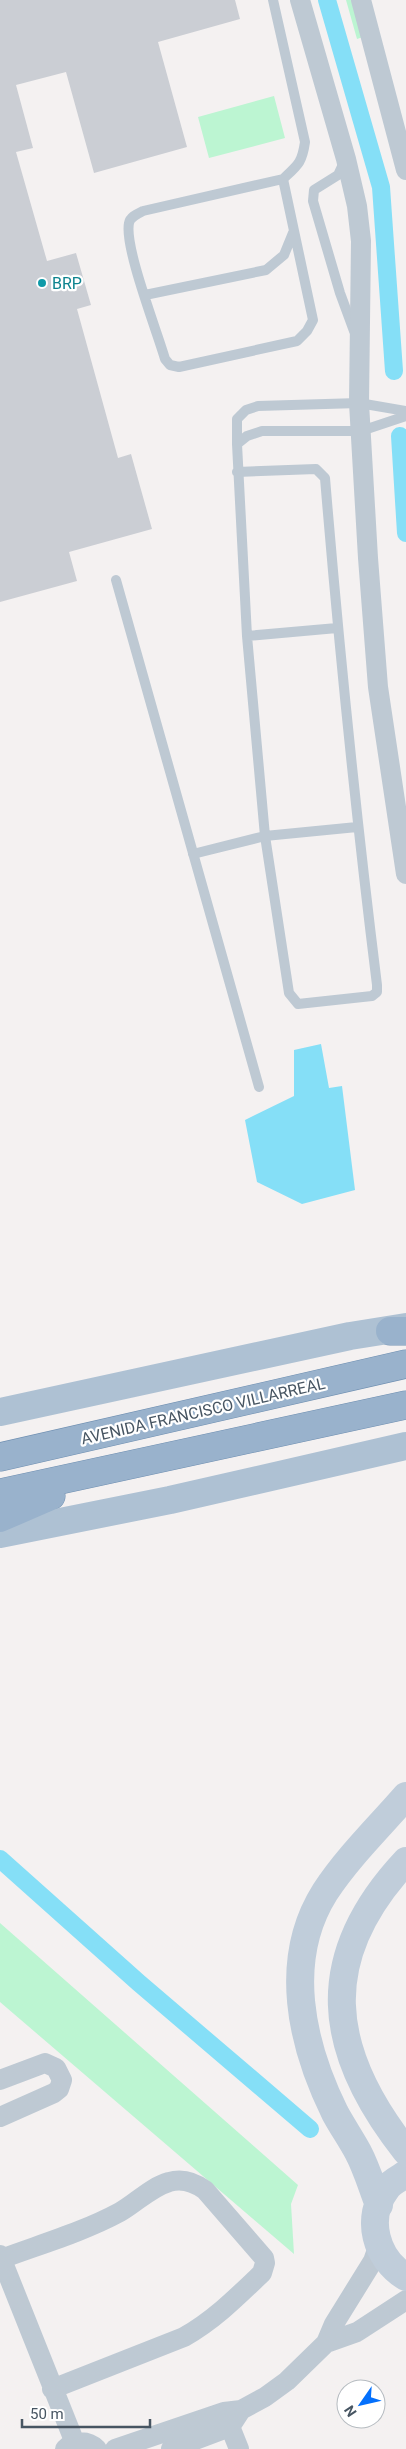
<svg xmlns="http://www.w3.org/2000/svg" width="406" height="2449" font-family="Roboto,sans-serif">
<rect width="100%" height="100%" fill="#f4f1f1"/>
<path fill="#bcf5d2" d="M 346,0 L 353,0 L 363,37 L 357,39 Z
M 274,96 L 285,138 L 209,158 L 198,117 Z
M 0,1923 L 298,2185 L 291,2204 L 294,2254 L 0,2002 Z"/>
<path fill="#85dff7" d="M 321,1044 L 329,1088 L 342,1086 L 355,1190 L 302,1204 L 257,1182 L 245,1120 L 294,1096 L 294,1050 Z"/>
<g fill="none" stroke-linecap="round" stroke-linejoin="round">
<path stroke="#85dff7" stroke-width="18" d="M 327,0 L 381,187 L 394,371
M 400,436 L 406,533
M 0,1859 L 139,1983 L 310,2129"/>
</g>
<path fill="#cbced4" d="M 0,0 L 235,0 L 240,19 L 158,42 L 187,147 L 94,173 L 66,72 L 16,85 L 33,148 L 16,152 L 47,261 L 76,253 L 91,305 L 77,309 L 118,458 L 131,454 L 152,529 L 69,552 L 77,581 L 0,602 Z"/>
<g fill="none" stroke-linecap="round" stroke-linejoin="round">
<g stroke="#6f8fb1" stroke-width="29">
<path id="trunk" d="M 390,1331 L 406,1331
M 0,1457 L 406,1364
M 0,1493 L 406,1405
M 0,1518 L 51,1496"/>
</g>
<path stroke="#bec9d3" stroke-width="10" d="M 273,0 L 305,142 C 302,163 298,165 283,179 L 143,211 C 137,214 130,217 129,223 C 124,247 157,331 165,359 L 170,365 L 179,367 L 297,341 L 307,331 L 313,320 L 283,179
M 344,162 L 338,175 L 314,190 L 313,201 L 340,293 L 354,331
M 145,295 L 266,270 L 284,255 L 293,233
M 406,411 L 359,403 L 258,406 L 246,410 L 237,419 L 237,444 L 247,436 L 262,431 L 361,431 L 406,416
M 237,444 L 247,636 L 265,836 L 289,993 L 298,1004 L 372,996 L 377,992 L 377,985 C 356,816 339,647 325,478 L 316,469 L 237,472
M 116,580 L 259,1087
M 247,636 L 337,628
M 193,854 L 265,836 L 357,827"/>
<path stroke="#bec9d3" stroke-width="20" d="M 300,0 L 346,159 L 357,206 L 361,241 L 359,403 L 368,558 L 378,687 L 406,874
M 361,0 L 406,170
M 0,2080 L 45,2063 L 56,2068 L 62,2080 L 59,2089 L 54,2093 L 0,2117
M 0,2255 L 75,2443
M 1,2259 C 41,2244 83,2232 120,2212 C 136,2203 151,2187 169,2182 C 182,2178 194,2182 205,2190 L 264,2258 L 265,2263 L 262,2273 C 237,2297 214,2320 184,2337 L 52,2389
M 326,2343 L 357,2332 L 406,2300
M 225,2414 L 239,2449
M 65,2449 C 74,2440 88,2440 97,2449
M 115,2449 L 224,2412 L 241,2410 L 265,2397 L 287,2381 L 326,2343 L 334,2324 L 373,2261 L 378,2247
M 171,2449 L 230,2427 L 241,2410"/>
<path stroke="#c0cdda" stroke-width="28" d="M 406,1861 C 315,1958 326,2050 406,2151
M 406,2174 C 400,2178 391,2182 387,2188 C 364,2218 376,2259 406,2277
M 379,2205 C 372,2187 367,2169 358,2152 C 351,2139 342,2126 335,2113 C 301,2044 282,1960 325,1892 C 348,1857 379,1827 406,1796"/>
<path stroke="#aec1d3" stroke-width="28" d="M 0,1412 L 350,1336 L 406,1327
M 0,1534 L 170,1500 L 406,1446"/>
<use href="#trunk" stroke="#99b2cc" stroke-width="28"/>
</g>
<circle fill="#0f9aa8" stroke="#fff" stroke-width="2" cx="42" cy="283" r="5"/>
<g text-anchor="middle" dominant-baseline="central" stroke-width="4.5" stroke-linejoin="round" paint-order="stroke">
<g font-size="16" fill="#0d838f" stroke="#fff" text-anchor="start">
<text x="52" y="283">BRP</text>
</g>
<g font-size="16" fill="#475562" stroke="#fff">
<text transform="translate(203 1411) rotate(-13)">AVENIDA FRANCISCO VILLARREAL</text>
</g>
</g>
<g transform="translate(361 2404) rotate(236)"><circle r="24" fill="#ffffff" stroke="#b5bbc0"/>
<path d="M0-4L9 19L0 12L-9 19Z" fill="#0470fc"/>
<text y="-8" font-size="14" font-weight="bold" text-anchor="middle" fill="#475562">N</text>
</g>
<path d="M22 2419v8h128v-8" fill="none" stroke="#475562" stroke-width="2.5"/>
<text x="30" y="2419" font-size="15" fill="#475562" stroke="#ffffff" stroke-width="4" paint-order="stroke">50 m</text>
</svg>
